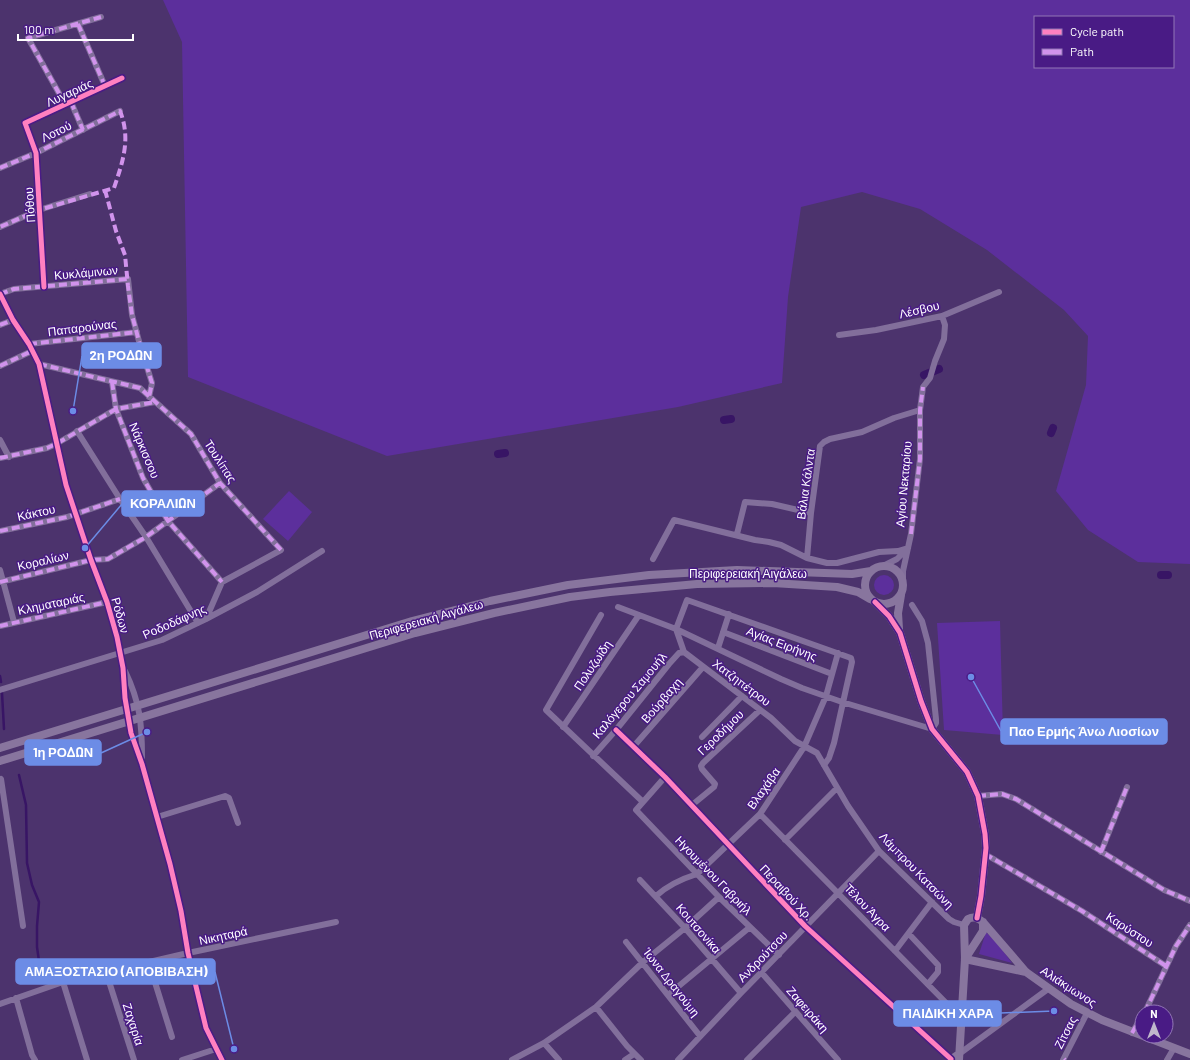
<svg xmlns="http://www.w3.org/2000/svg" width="1190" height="1060" font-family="Barlow,sans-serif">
<rect width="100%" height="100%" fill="#4c336d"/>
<path fill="#5c2f9c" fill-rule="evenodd" d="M 163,0 L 1190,0 L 1190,564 L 1138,562 L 1088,530 L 1056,491 L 1086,385 L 1088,336 L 1064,310 L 987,250 L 920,209 L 862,192 L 801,207 L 788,297 L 782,383 L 678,407 L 387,456 L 188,377 L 182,42 ZM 1035,17 L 1173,17 L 1173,67 L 1035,67 Z
M 289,491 L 312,512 L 288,541 L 263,519 Z
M874 585a10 10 0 1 1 20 0a10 10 0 1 1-20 0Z
M 1000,621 L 1003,735 L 944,730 L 937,623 Z
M 986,932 L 998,944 L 1012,963 L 979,954 Z"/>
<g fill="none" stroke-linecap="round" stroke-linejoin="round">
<path stroke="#381565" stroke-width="2.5" d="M 0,676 L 1,682
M 2,693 L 4,729
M 19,775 L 26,805 L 27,863 L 32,885 L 39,902 L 37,926 L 37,947 L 41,975"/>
<path stroke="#381565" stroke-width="8" d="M 924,375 L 939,369
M 724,420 L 731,419
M 1051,433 L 1053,428
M 498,454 L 505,453
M 1161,575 L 1168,575"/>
<path stroke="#826f9b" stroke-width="6" d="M 78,24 L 105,86
M 71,102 L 83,130
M 65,104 L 28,38 L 101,17
M 0,168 L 36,153 L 120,111
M 0,227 L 39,210 L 90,194
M 44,287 L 36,153 L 25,123 L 122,78
M 0,294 L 13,320 L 29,344 L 39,364 L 66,485 L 91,560 L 107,602 L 117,637 L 123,668 L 125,698 L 131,733 L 142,764 L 170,864 L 181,911 L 188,953 L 206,1028 L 222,1060
M 0,294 L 14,289 L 128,279 L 132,315 L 140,345 L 152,383 L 149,397
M 0,325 L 13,320
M 839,335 L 876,330 L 942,316 L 999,292
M 29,344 L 137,332
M 39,364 L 140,388 L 191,434 L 220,483 L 281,550 L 222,582
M 0,366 L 32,351
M 112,382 L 116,409 L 143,478 L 168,521 L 222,582
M 77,431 L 120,499 L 146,537 L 198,623
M 0,440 L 9,457
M 0,458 L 47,448 L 56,444 L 116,409 L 155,402
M 0,531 L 67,517 L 120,499
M 737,534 L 745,502 L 772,504 L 811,513
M 807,558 L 811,513 L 820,446 L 824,442 L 830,439 L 862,432 L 894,418 L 920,410
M 653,559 L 674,520 L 755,540 L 769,542 L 781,545 L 807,558 L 827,563 L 837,563 L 879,552 L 898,551 L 908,548
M 883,566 L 897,559 L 908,548
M 0,570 L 14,622
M 0,582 L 91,560 L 108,559 L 146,537 L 220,483
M 903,582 L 903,571 L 911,534 L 920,459 L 920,410 L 923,387 L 930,378 L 935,361 L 944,339 L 945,325 L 942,316
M 618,607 L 676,629 L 781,679 L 802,688 L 842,702 L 932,729 L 936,723 L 936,719 L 928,643 L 922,621 L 912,605
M 601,615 L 546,710 L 643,802
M 206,619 L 222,582
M 0,626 L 107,602
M 676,629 L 684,652 L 771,718 L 795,741 L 817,753 L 848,806 L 879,851 L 949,919 L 954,922 L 964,925
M 676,629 L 687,600 L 851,658 L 852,662 L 834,743 L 829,758 L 824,765
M 723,632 L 832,674
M 718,648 L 729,614
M 125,671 C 140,702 142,724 142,757
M 0,690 L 162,640 L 206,619 L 257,592 L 322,551
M 563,727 L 639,615
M 616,730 L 665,777 L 805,926 L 951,1059
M 702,737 L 742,696
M 634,746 L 703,667
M 593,756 L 616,730 L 669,664 L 679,653 L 684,652
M 665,777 L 636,810 L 719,897 L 779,955
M 0,780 L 1,779 L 23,926
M 978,796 L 1002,794 L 1016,799 L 1164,890 L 1190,901
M 692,805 L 714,787 L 715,784 L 702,769 L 701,766 L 703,763 L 760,710
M 760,814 L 955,1012 L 961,1014
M 157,817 L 225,796 L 229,798 L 238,823
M 785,840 L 837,788
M 1101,852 L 1127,787
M 985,854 L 1082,911 L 1166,966
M 640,880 L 685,928 L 741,993
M 656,896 C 668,885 681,879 697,874 L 760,814 L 804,747 L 826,696 L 838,653
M 909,934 L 938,965 L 938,972 L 928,984
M 626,942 L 700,1036
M 895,951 L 932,902
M 149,963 L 172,1037
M 106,972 L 134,1060
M 761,972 L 838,1060
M 63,982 L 87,1060
M 668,995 L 750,927
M 16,998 L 32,1055 L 35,1060
M 0,1004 L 63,982 L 188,953 L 336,922
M 596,1007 L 627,1046 L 641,1060
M 1145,1012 L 1176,946 L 1190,925
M 1132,1033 L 1142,1016
M 544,1043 L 559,1060
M 959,1054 L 1048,989
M 182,1060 L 216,1049
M 512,1060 L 544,1043 L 596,1007 L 642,963 L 685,928 L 719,897
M 625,1060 L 634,1054
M 678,1060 L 741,993 L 879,851
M 747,1060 L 795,1012
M 1063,1060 L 1087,1013
M 1167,1060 L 1174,1048"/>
<path stroke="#88759e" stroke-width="8" d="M865 585a19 19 0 1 1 38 0a19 19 0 1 1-38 0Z
M 875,602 L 889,616 L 900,633 L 921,701 L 932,729 L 967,772 L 978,796 L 985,834 L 986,848 L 981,896 L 977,918
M 899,629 L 898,613 L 901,595
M 0,748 L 412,621 L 490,601 L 568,585 L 649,575 L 737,570 L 852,574 L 871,571
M 0,761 L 415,633 L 494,613 L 570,597 L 610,592 L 697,584 L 773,583 L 837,587 L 858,592 L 870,599
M 965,959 L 1026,972
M 965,959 L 983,931 L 983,922
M 950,1060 L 959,1054
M 959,1060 L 965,959 L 964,925 L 968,919 C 974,916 978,918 983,922 L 1026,972 L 1071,1004 L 1102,1020 L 1190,1054"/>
<path stroke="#d193ec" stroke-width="4" stroke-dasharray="8 4" stroke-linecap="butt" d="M 78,24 L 105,86
M 71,102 L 83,130
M 65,104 L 28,38 L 101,17
M 0,168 L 36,153 L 120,111 C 131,139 123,161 114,188 L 39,210 L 0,227
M 105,190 L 116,231 L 125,255 L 128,286 L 132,315 L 140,345 L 152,383 L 149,397
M 0,294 L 14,289 L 128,279
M 0,325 L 13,320
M 29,344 L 137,332
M 39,364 L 140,388 L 191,434 L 220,483 L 281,550
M 0,366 L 32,351
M 112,382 L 116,409 L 143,478 L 168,521 L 222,582
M 0,458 L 47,448 L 56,444 L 116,409 L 155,402
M 0,531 L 67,517 L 120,499
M 911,534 L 920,459 L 920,410 L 923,387
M 0,582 L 91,560 L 108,559 L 146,537 L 220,483
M 0,626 L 107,602
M 978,796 L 1002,794 L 1016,799 L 1164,890 L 1190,901
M 1101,852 L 1127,787
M 985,854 L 1082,911 L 1166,966
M 1145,1012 L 1176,946 L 1190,925
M 1132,1033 L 1142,1016
M 1064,1059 L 1065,1060"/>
<g stroke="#491b85" stroke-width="8">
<path id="cycleway" d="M 44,287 L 36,153 L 25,123 L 122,78
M 0,294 L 13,320 L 29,344 L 39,364 L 66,485 L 91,560 L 107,602 L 117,637 L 123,668 L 125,698 L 131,733 L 142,764 L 170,864 L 181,911 L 188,953 L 206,1028 L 222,1060
M 875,602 L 889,616 L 900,633 L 921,701 L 932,729 L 967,772 L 978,796 L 985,834 L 986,848 L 981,896 L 977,918
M 616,730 L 665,777 L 805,926 L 951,1059"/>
</g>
<use href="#cycleway" stroke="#ff80c0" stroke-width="5"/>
</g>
<g text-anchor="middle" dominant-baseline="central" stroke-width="3" stroke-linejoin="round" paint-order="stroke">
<g font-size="12" fill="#fff" stroke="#491b85">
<text transform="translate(69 92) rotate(-25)">Λυγαριάς</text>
<text transform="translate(56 131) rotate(-26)">Λοτού</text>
<text transform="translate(29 205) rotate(-94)">Πόθου</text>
<text transform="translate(86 272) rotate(-5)">Κυκλάμινων</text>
<text transform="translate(919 309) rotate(-13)">Λέσβου</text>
<text transform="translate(82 327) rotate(-7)">Παπαρούνας</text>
<text transform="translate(145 450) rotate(67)">Νάρκισσου</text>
<text transform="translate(221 461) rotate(57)">Τουλίπας</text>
<text transform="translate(805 484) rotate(-82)">Βάλια Κάλντα</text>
<text transform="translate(903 484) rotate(-85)">Αγίου Νεκταρίου</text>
<text transform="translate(36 512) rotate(-12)">Κάκτου</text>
<text transform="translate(43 560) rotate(-13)">Κοραλίων</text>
<text x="748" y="573">Περιφερειακή Αιγάλεω</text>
<text transform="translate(51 603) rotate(-12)">Κληματαριάς</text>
<text transform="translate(121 615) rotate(74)">Ρόδων</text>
<text transform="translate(426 619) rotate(-16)">Περιφερειακή Αιγάλεω</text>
<text transform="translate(174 621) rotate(-24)">Ροδοδάφνης</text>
<text transform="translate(782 643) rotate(21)">Αγίας Ειρήνης</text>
<text transform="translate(592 665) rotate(-56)">Πολυζωίδη</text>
<text transform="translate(742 682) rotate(37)">Χατζηπέτρου</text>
<text transform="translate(629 695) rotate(-50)">Καλόγερου Σαμουήλ</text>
<text transform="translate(661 700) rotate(-49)">Βούρβαχη</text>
<text transform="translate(720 732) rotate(-44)">Γεροδήμου</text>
<text transform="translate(763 788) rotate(-55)">Βλαχάβα</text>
<text transform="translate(917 870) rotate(46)">Λάμπρου Κατσώνη</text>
<text transform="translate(714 875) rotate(46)">Ηγουμένου Γαβριήλ</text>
<text transform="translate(787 892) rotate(47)">Περαιβού Χρ.</text>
<text transform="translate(868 907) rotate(46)">Τέλου Άγρα</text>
<text transform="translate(699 928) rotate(49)">Κουτσονίκα</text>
<text transform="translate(1130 929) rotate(33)">Καρύστου</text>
<text transform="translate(223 935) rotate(-12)">Νικηταρά</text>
<text transform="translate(762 956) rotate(-46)">Ανδρούτσου</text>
<text transform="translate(672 982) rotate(52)">Ίωνα Δραγούμη</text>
<text transform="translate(1069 986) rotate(33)">Αλιάκμωνος</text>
<text transform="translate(808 1009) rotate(49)">Ζαφειράκη</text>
<text transform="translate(134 1024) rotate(72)">Ζαχαρία</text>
<text transform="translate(1065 1032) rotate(-63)">Ζίτσας</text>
</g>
</g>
<path fill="none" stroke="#6c8ce6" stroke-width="1.5" d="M73 411L82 356M85 548L122 504M971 677L1001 731M147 732L101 753M234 1049L215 972M1054 1011L1001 1013"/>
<g fill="#6c8ce6" stroke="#491b85" stroke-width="1.5">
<circle cx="73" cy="411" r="4"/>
<circle cx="85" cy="548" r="4"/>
<circle cx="971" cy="677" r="4"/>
<circle cx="147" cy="732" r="4"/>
<circle cx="234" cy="1049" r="4"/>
<circle cx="1054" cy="1011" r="4"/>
</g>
<g fill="#6c8ce6" stroke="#6c8ce6" stroke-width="1.5">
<rect x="82" y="343" width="79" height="25" rx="4"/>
<rect x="122" y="491" width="82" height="25" rx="4"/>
<rect x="1001" y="719" width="166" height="25" rx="4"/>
<rect x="25" y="740" width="76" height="25" rx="4"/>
<rect x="16" y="959" width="199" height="25" rx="4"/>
<rect x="894" y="1001" width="107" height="25" rx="4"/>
</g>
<g font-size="13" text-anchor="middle" font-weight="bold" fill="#fff">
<text x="121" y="360">2η ΡΟΔΩΝ</text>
<text x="163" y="508">ΚΟΡΑΛΙΩΝ</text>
<text x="1084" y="736">Παο Ερμής Άνω Λιοσίων</text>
<text x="63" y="757">1η ΡΟΔΩΝ</text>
<text x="116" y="976">ΑΜΑΞΟΣΤΑΣΙΟ (ΑΠΟΒΙΒΑΣΗ)</text>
<text x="948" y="1018">ΠΑΙΔΙΚΗ ΧΑΡΑ</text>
</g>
<rect x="1034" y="16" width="140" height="52" fill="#491b85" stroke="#9276b6"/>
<rect x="1042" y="29" width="20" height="6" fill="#ff80c0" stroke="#9276b6"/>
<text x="1070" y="36" font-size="12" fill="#ffffff">Cycle path</text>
<rect x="1042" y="49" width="20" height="6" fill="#d193ec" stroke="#9276b6"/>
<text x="1070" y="56" font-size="12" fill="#ffffff">Path</text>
<g transform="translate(1154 1024)"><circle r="19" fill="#491b85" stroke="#9276b6"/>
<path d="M0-3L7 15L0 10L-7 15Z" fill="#c0b8cc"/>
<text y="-6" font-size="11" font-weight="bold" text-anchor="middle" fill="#ffffff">N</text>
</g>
<path d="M18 34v6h115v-6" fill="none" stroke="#ffffff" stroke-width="2"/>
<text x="24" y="34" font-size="12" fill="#ffffff" stroke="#491b85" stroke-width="3" paint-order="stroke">100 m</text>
</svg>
